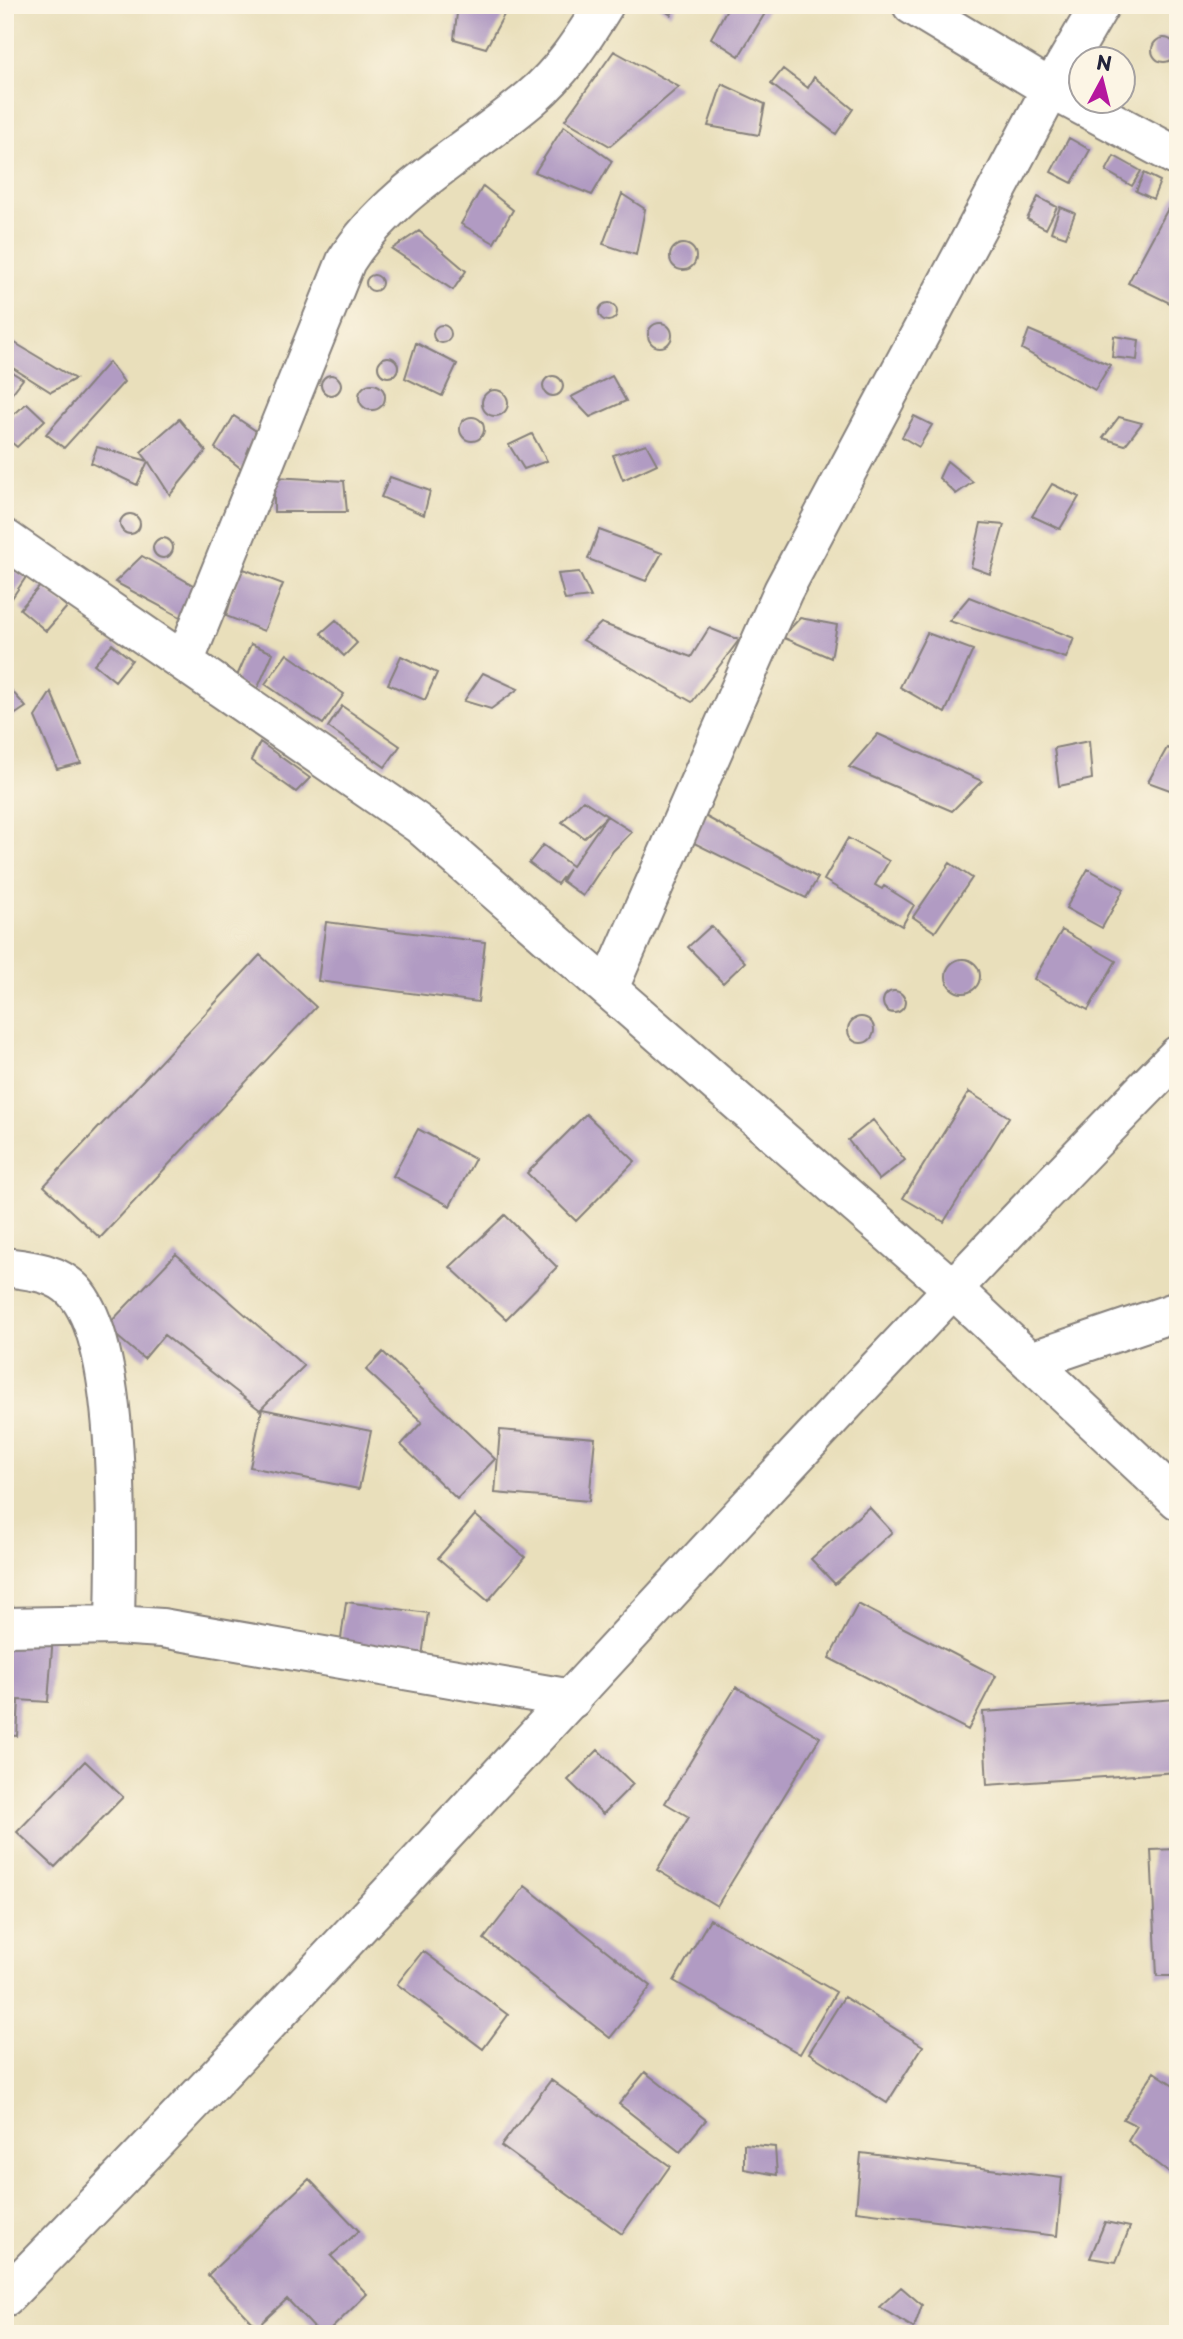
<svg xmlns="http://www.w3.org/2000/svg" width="1183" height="2339" font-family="'Playpen Sans',sans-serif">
<rect width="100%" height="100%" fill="#fcf5e5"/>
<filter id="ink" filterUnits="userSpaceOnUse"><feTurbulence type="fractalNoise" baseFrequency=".0143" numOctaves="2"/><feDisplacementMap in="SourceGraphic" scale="14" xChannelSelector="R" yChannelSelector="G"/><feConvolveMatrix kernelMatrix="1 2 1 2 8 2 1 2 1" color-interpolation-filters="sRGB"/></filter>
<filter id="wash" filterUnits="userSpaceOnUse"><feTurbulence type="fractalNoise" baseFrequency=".00686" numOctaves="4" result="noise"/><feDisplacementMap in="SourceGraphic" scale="28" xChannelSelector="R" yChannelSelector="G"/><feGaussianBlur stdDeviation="1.57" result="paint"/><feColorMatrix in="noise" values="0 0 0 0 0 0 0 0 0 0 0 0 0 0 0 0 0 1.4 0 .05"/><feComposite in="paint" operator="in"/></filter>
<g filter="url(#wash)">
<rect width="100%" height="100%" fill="#e9dfbb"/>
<g id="blocks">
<path fill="#b19bc3" d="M 458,5 L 486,5 L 506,11 L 486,48 L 454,39 Z
M 657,5 L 676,5 L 671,15 Z
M 729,5 L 770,5 L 739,56 L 711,38 Z
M1152 50a12 12 0 1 1 24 0a12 12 0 1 1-24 0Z
M 614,51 L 679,87 L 610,146 L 565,120 Z
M 783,69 L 808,88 L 814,77 L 853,109 L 836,134 L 771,84 Z
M 722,84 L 765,104 L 759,135 L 708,126 Z
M 564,126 L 612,161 L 592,195 L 535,172 Z
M 1069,138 L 1090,150 L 1072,183 L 1051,172 Z
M 1114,156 L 1141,171 L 1132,186 L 1106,171 Z
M 1144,173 L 1160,181 L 1153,199 L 1136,191 Z
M 483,186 L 513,210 L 494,243 L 461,224 Z
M 1178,190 L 1178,307 L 1128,283 Z
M 622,194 L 645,209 L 636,255 L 603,244 Z
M 1038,197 L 1057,207 L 1046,229 L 1027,219 Z
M 1060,207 L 1075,213 L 1066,237 L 1051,232 Z
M 419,231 L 466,271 L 453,290 L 392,249 Z
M670 257a13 13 0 1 1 26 0a13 13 0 1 1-26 0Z
M366 283a8 8 0 1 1 16 0a8 8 0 1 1-16 0Z
M599 312a9 9 0 1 1 18 0a9 9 0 1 1-18 0Z
M648 335a12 12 0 1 1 24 0a12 12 0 1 1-24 0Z
M433 334a9 9 0 1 1 18 0a9 9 0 1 1-18 0Z
M 1029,330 L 1110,365 L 1095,390 L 1022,349 Z
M 1114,336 L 1139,340 L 1137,360 L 1112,357 Z
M 5,337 L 75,379 L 51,392 L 5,363 Z
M 416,343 L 457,364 L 442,396 L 405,378 Z
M378 367a10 10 0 1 1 20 0a10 10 0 1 1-20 0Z
M 109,362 L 124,382 L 64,448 L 46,434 Z
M 5,368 L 23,379 L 7,400 L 5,398 Z
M321 385a10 10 0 1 1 20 0a10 10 0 1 1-20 0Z
M543 386a10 10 0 1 1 20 0a10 10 0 1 1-20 0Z
M 612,376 L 626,401 L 590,417 L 571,397 Z
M359 397a13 13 0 1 1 26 0a13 13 0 1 1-26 0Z
M482 403a13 13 0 1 1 26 0a13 13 0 1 1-26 0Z
M 27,403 L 45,420 L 17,447 L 5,437 L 5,422 Z
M 234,416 L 256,431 L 243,470 L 215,448 Z
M 914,416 L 932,425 L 919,447 L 902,437 Z
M 1119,417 L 1142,423 L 1125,445 L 1103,438 Z
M460 429a12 12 0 1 1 24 0a12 12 0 1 1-24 0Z
M 179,419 L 206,451 L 170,495 L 148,461 L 137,485 L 91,463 L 97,447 L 148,461 L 141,452 Z
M 532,434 L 547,461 L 524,469 L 509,445 Z
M 646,444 L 657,464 L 623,480 L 613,455 Z
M 947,461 L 973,482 L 956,494 L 939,478 Z
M 274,477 L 344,481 L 347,512 L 274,512 Z
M 390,477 L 430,491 L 424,515 L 381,497 Z
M 1052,484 L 1079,497 L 1060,529 L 1032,516 Z
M120 524a10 10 0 1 1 20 0a10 10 0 1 1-20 0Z
M 981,523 L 1004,525 L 990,574 L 971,567 Z
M 599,530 L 662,553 L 646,581 L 588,559 Z
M153 548a10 10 0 1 1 20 0a10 10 0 1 1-20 0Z
M 142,556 L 198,588 L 182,618 L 115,582 Z
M 5,564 L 26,577 L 12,598 L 5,594 Z
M 241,568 L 283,584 L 264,631 L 226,616 Z
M 579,572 L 591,597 L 565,600 L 558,574 Z
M 41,585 L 67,607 L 46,631 L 20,609 Z
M 969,597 L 1074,638 L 1066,658 L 949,621 Z
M 800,618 L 837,625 L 831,658 L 782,637 Z
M 336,620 L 357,643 L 344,656 L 321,633 Z
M 601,623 L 691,657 L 709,628 L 739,640 L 692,702 L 583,640 Z
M 927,633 L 973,650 L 945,713 L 900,687 Z
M 112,644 L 132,660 L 115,681 L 94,664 Z
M 251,644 L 273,653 L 256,692 L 234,683 Z
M 287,654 L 344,694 L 323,724 L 265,684 Z
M 401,656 L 437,673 L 425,700 L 388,684 Z
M 483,673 L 518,689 L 491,709 L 464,701 Z
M 5,683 L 26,707 L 5,721 Z
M 51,692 L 81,763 L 57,769 L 35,717 Z
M 342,706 L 400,746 L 385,767 L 328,727 Z
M 878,734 L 982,781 L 952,811 L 849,767 Z
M 1089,741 L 1092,779 L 1059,786 L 1054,748 Z
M 260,742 L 310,778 L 296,792 L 251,760 Z
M 1167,748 L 1178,752 L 1178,793 L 1148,782 Z
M 583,800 L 607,816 L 584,838 L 562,822 Z
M 701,814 L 818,878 L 806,898 L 692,842 Z
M 607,816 L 632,832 L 613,851 L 583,896 L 562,881 L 569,869 L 557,884 L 529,863 L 543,845 L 572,866 Z
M 848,838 L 889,861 L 875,885 L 882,889 L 884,886 L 914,905 L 902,926 L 824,880 Z
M 950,863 L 972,878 L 935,932 L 913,917 Z
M 1088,869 L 1124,889 L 1102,928 L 1066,908 Z
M 326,922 L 485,942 L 478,1002 L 318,981 Z
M 711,926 L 745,962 L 723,983 L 688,947 Z
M 1062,930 L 1116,961 L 1088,1010 L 1034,979 Z
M 260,955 L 316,1007 L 100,1238 L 44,1186 Z
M946 976a17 17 0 1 1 34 0a17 17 0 1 1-34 0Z
M883 1002a11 11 0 1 1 22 0a11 11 0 1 1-22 0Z
M848 1030a13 13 0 1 1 26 0a13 13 0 1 1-26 0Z
M 969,1092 L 1009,1117 L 944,1222 L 903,1198 Z
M 586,1114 L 635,1161 L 576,1221 L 527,1173 Z
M 873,1120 L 905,1160 L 879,1180 L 848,1140 Z
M 418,1129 L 475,1159 L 450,1206 L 393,1176 Z
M 505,1215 L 557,1267 L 506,1319 L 450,1267 Z
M 176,1254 L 304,1366 L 260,1410 L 164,1335 L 144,1359 L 106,1327 Z
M 383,1352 L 495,1459 L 457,1499 L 401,1445 L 422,1422 L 366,1370 Z
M 262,1409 L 371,1431 L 359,1489 L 250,1467 Z
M 500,1430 L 595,1438 L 589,1501 L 495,1493 Z
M 869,1507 L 892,1532 L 835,1584 L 811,1559 Z
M 475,1515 L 525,1557 L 488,1601 L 438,1558 Z
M 346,1602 L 428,1613 L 422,1657 L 340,1646 Z
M 858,1604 L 996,1676 L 968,1730 L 829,1658 Z
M 5,1631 L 53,1635 L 48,1702 L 19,1700 L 17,1736 L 5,1735 Z
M 736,1687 L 820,1737 L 717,1906 L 657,1870 L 689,1817 L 665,1803 Z
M 1178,1699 L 1178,1772 L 987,1785 L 983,1712 Z
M 598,1750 L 633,1784 L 603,1814 L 568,1780 Z
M 85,1761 L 123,1797 L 55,1867 L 17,1832 Z
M 1178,1849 L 1178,1976 L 1157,1976 L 1151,1850 Z
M 525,1886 L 651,1986 L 610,2038 L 484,1939 Z
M 710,1919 L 836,1992 L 800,2054 L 674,1981 Z
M 423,1951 L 508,2015 L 483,2049 L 397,1984 Z
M 844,1997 L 923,2046 L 887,2103 L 809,2053 Z
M 645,2072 L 706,2120 L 680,2152 L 619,2104 Z
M 1154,2072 L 1178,2088 L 1178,2180 L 1128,2141 L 1137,2126 L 1123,2119 Z
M 551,2080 L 670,2166 L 622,2234 L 501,2146 Z
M 744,2144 L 775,2147 L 777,2175 L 744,2169 Z
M 861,2153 L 1062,2178 L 1057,2236 L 856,2211 Z
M 309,2179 L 359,2231 L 331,2256 L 367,2294 L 326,2334 L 320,2334 L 287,2299 L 257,2327 L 208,2275 Z
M 1105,2222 L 1130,2227 L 1116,2262 L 1090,2258 Z
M 901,2287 L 922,2305 L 914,2328 L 879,2307 Z"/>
</g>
</g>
<g filter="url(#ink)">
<use href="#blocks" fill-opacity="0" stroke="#86807b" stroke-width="2"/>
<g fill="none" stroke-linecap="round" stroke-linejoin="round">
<g stroke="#86807b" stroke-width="42">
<path id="minor" d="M 912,5 L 1051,89 L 1178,157
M 5,539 L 419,824 L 953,1289 L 1178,1500
M 185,660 L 346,261 C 389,192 470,150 531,98 C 562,72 583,39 604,5
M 609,988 L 783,591 L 1051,89 L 1100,5
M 5,1267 C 30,1270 56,1272 74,1291 C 124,1346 116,1549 115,1625
M 1031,1361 L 1178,1311
M 5,1627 L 115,1625 L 162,1628 L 572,1699"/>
</g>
<g stroke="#86807b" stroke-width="42">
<path id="trunk" d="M 5,2297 C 404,1891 779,1461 1178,1055"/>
</g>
<use href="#minor" stroke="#fff" stroke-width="38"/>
<use href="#trunk" stroke="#fff" stroke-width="38"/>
</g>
</g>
<rect width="1183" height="2339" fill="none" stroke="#fcf5e5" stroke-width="28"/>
<g transform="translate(1102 80) rotate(7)"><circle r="33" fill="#fcf5e5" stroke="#a5a1a1" stroke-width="2"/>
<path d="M0-5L12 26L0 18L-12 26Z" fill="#b5179e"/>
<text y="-10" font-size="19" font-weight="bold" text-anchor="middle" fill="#22223b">N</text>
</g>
</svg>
